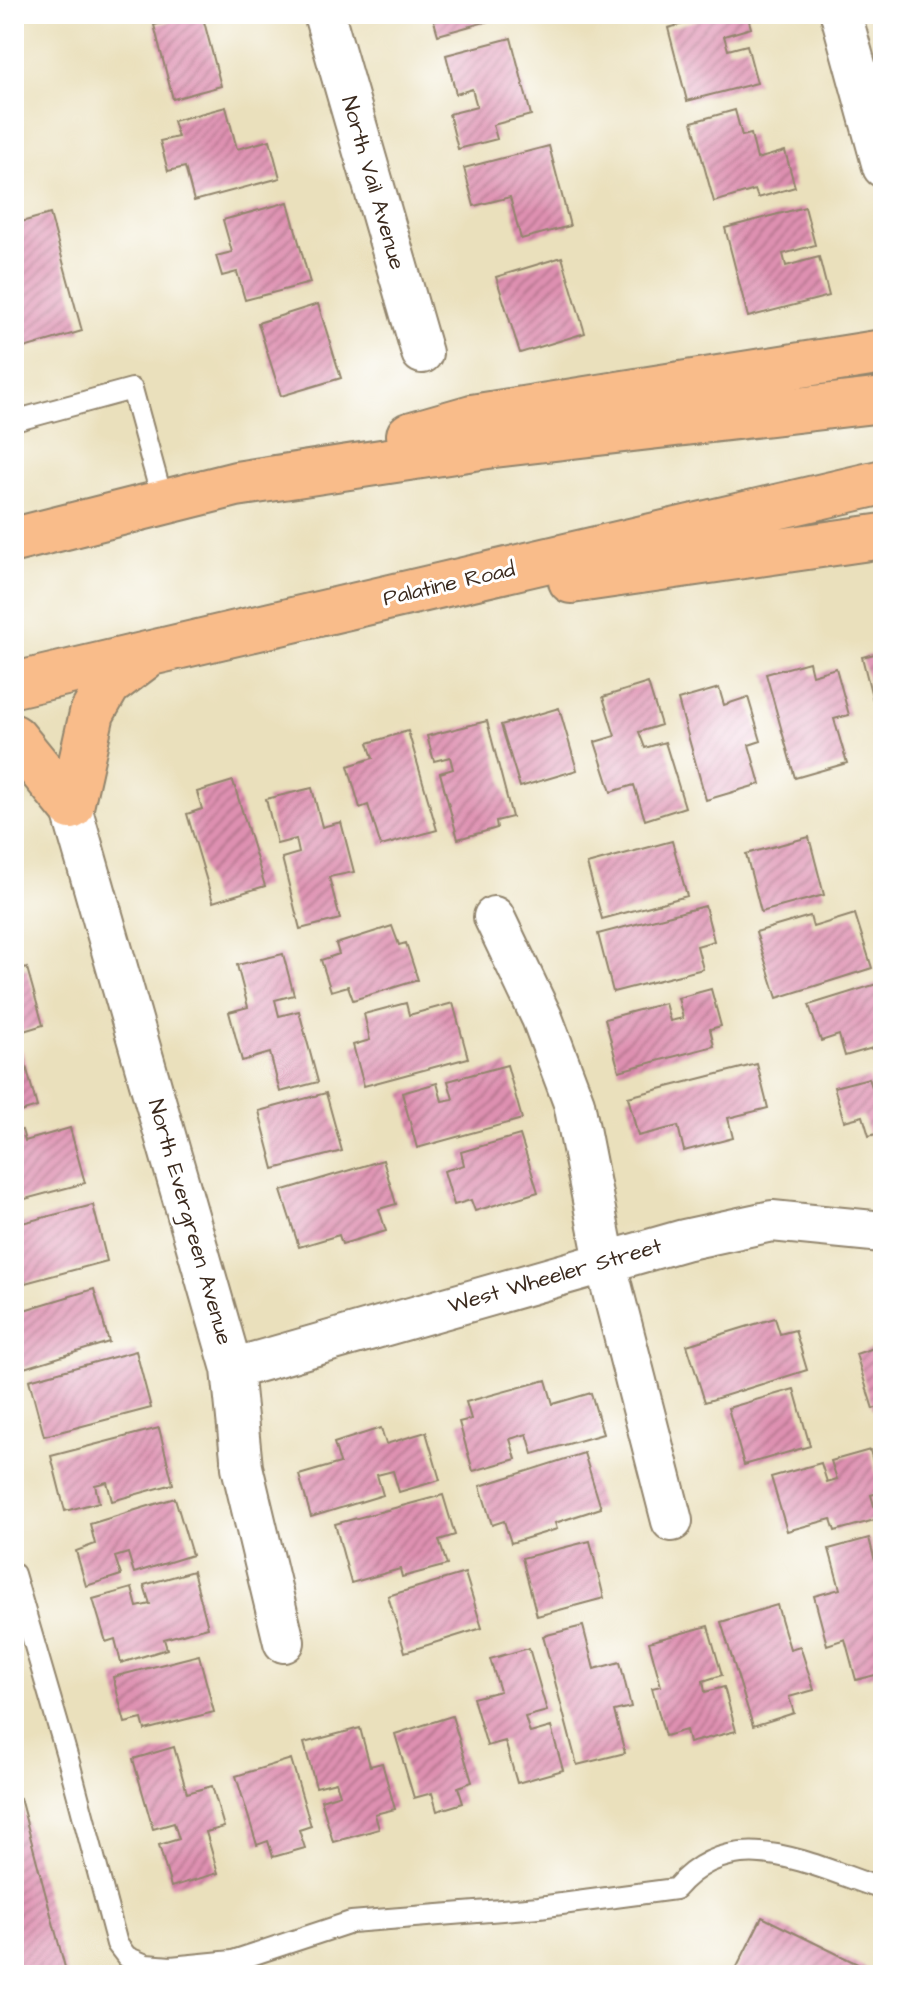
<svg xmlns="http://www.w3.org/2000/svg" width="897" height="1989" font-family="'Architects Daughter',sans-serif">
<defs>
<pattern id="building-hatch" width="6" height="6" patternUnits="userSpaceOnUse" patternTransform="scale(2)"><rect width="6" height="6" fill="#de90b1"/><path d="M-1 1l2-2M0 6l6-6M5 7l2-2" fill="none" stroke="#b5768f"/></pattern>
</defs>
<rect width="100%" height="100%" fill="#fff"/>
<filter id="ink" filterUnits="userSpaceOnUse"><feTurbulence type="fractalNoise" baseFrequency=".0125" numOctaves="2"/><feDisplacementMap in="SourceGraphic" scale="16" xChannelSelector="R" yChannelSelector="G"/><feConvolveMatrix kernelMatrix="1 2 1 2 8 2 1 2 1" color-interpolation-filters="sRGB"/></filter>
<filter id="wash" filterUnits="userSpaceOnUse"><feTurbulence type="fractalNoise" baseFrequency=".006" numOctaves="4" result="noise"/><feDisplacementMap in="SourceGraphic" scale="32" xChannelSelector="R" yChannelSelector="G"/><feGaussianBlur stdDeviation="1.8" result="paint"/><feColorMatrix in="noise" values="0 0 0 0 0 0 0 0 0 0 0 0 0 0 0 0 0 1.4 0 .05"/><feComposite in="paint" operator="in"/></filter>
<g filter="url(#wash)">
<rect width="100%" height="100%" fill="#eae0bc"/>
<g id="blocks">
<path fill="url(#building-hatch)" d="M 202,14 L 221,86 L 173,99 L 154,25 Z
M 432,14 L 502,14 L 503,17 L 438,35 Z
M 705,14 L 747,14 L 751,28 L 724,36 L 728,50 L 747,45 L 757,83 L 687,101 L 668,28 L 705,18 Z
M 511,38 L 531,115 L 493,125 L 497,139 L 458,149 L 449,114 L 477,107 L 472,89 L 456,94 L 446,55 Z
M 226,107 L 237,149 L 270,140 L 280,178 L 194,201 L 185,167 L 168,171 L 160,141 L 178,137 L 173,121 Z
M 735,110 L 742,136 L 751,134 L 757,159 L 785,151 L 795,187 L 758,198 L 755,190 L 714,202 L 692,122 Z
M 549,146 L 570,226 L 521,239 L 510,197 L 474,206 L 464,168 Z
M 288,202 L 310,283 L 245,300 L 237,272 L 222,276 L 216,256 L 232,252 L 223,220 Z
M 805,207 L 815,245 L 783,254 L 786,266 L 819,257 L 829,296 L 748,317 L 725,228 Z
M 50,214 L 82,331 L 14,351 L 14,224 Z
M 562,257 L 585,333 L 520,353 L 496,277 Z
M 318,304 L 341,378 L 281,396 L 258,323 Z
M 883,652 L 883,736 L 882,736 L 862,657 Z
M 809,662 L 812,675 L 836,668 L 849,715 L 834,719 L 847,763 L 795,778 L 766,674 Z
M 648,683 L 661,725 L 639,732 L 645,748 L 665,742 L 685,807 L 645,820 L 634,785 L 611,792 L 595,742 L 615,736 L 603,697 Z
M 719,688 L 724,705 L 748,697 L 761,741 L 749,745 L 760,784 L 706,800 L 678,700 Z
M 559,708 L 577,770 L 520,787 L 501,725 Z
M 487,721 L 512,817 L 496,821 L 497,828 L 458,839 L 440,773 L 453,769 L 450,757 L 434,761 L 427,736 Z
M 408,731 L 437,830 L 381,846 L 368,805 L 360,808 L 348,766 L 373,758 L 368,743 Z
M 233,781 L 265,886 L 213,902 L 187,814 L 202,809 L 197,792 Z
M 312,788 L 322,827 L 341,822 L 354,872 L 329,877 L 340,919 L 300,929 L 282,858 L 299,853 L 296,839 L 277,844 L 266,799 Z
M 809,837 L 824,895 L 761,912 L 746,854 Z
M 672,841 L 687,896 L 602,919 L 587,864 Z
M 705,906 L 714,941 L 697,946 L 703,969 L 613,992 L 598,934 Z
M 855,914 L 872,968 L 777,998 L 756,932 L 810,916 L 813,927 Z
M 392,926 L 399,945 L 406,943 L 418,980 L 353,1000 L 348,986 L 331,991 L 321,960 L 339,954 L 336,944 Z
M 283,954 L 294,995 L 275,1000 L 279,1016 L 299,1011 L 318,1082 L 280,1092 L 270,1053 L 242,1061 L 229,1012 L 248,1007 L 237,965 Z
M 27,968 L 43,1025 L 14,1034 L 14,972 Z
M 883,982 L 883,1045 L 845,1056 L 839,1035 L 821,1041 L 809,1005 Z
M 711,989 L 721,1026 L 710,1029 L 714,1046 L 619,1071 L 605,1019 L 665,1003 L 670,1021 L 683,1018 L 678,998 Z
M 406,1003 L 409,1015 L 453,1003 L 468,1058 L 364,1086 L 353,1045 L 370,1040 L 364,1014 Z
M 22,1051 L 37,1107 L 14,1114 L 14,1053 Z
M 757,1064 L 768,1108 L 728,1118 L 733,1138 L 684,1151 L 678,1126 L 638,1136 L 628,1097 Z
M 507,1065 L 522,1119 L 417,1148 L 402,1093 L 437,1083 L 442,1101 L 453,1099 L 448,1081 Z
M 869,1078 L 874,1093 L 883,1091 L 883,1132 L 869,1136 L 863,1116 L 844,1121 L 834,1087 Z
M 326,1093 L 342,1151 L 274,1169 L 259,1111 Z
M 70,1128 L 85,1183 L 14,1202 L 14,1132 L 22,1130 L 25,1141 Z
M 520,1135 L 538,1192 L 475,1211 L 471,1200 L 454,1205 L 444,1171 L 464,1165 L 461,1152 Z
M 383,1160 L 396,1204 L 379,1209 L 386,1231 L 342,1244 L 339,1235 L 299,1247 L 281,1191 Z
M 93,1205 L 107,1261 L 14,1286 L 14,1225 Z
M 94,1289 L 109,1342 L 24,1368 L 14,1333 L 14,1313 Z
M 775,1318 L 780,1334 L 795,1330 L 807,1370 L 705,1402 L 687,1345 Z
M 883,1345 L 883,1406 L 873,1409 L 856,1354 Z
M 136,1351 L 151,1408 L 44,1436 L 29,1380 Z
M 546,1380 L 553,1404 L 591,1393 L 603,1434 L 533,1454 L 527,1434 L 510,1439 L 516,1459 L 473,1471 L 459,1422 L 471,1419 L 466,1402 Z
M 794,1389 L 810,1446 L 744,1465 L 728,1408 Z
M 159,1428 L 173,1484 L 112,1501 L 107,1482 L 95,1485 L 99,1502 L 65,1511 L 51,1456 Z
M 381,1428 L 386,1444 L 426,1432 L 440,1480 L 399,1492 L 393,1471 L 377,1475 L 383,1495 L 311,1517 L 299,1475 L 340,1463 L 334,1443 Z
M 870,1450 L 881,1492 L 871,1495 L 878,1519 L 835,1531 L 831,1519 L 787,1531 L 771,1477 L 821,1463 L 827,1482 L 837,1479 L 831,1461 Z
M 584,1453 L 601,1508 L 555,1523 L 557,1529 L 511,1543 L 504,1521 L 492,1525 L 480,1486 Z
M 443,1495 L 455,1535 L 439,1540 L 447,1565 L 402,1577 L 400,1569 L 351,1583 L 335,1524 Z
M 175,1498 L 192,1555 L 134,1573 L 128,1553 L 115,1557 L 121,1575 L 86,1586 L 76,1551 L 95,1544 L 90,1524 Z
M 869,1538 L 883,1592 L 883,1673 L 856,1680 L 845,1639 L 827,1645 L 814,1596 L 840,1589 L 829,1549 Z
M 590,1541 L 604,1598 L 537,1616 L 522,1558 Z
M 193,1571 L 208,1627 L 164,1639 L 167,1649 L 121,1663 L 115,1639 L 106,1642 L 93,1599 L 132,1588 L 137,1607 L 150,1604 L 144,1585 Z
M 465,1573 L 482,1628 L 405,1652 L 388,1596 Z
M 777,1605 L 790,1649 L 800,1646 L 814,1690 L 789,1697 L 794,1713 L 753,1726 L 721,1622 Z
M 583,1626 L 594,1669 L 620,1662 L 631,1707 L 614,1711 L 625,1753 L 577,1765 L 543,1636 Z
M 708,1626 L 722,1675 L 703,1681 L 705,1692 L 724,1687 L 736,1731 L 689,1743 L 686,1730 L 665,1736 L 652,1688 L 661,1686 L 649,1642 Z
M 529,1648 L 547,1711 L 525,1717 L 530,1733 L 551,1727 L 563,1770 L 517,1783 L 505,1741 L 487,1746 L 473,1698 L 500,1691 L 490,1659 Z
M 199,1655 L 214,1712 L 145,1730 L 142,1719 L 125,1723 L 113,1677 Z
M 452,1716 L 472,1782 L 458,1787 L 463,1803 L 437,1811 L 432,1793 L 414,1798 L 395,1734 Z
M 360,1728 L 370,1766 L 382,1763 L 395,1809 L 375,1814 L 379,1829 L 333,1842 L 321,1800 L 340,1794 L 336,1782 L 316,1787 L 304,1743 Z
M 174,1747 L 187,1793 L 212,1786 L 224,1827 L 206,1832 L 218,1873 L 171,1887 L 159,1845 L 179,1839 L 174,1823 L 153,1829 L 133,1759 Z
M 291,1759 L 311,1826 L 299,1830 L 305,1848 L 273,1857 L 268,1841 L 257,1845 L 236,1776 Z
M 20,1798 L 67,1975 L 14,1975 L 14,1799 Z
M 762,1917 L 880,1975 L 733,1975 Z"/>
</g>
</g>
<g filter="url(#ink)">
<use href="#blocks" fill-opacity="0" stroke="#92856d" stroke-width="2"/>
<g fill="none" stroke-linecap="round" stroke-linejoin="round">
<g stroke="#92856d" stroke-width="24">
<path id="service" d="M 14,421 L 132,389 L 163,502
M 14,1574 L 70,1766 L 117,1944 L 127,1957 L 146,1965 L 171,1967 L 233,1961 L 351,1922 L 539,1907 L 675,1889 C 734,1820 811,1866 883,1889"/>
</g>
<g stroke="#92856d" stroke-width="44">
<path id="minor" d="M 324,14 L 422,353
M 841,14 L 883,167
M 71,807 L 232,1369 L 242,1467 L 284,1642
M 494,917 L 542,1018 L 574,1103 L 605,1261 L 672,1521
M 232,1369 L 684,1240 L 772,1221 L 883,1232"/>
</g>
<g stroke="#92856d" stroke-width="48">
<path id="trunk" d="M 409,435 L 472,417 L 883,352
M 14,540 L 236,484 L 494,445 L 883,400
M 571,581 L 883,536
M 14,685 L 883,482
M 14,737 L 71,807
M 71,807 L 92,713 L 108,685 L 144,658"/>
</g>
<use href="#service" stroke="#fff" stroke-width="20"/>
<use href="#minor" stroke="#fff" stroke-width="40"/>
<use href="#trunk" stroke="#f9bc8a" stroke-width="44"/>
</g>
</g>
<g text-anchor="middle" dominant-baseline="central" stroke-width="6" stroke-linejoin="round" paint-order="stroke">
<g font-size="22" fill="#3b2a1e" stroke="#fff">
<text transform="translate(373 183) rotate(74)">North Vail Avenue</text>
<text transform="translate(449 584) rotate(-13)">Palatine Road</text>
<text transform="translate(190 1222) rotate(74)">North Evergreen Avenue</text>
<text transform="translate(555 1276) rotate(-16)">West Wheeler Street</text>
</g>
</g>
<rect width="897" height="1989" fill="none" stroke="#fff" stroke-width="48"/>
</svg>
